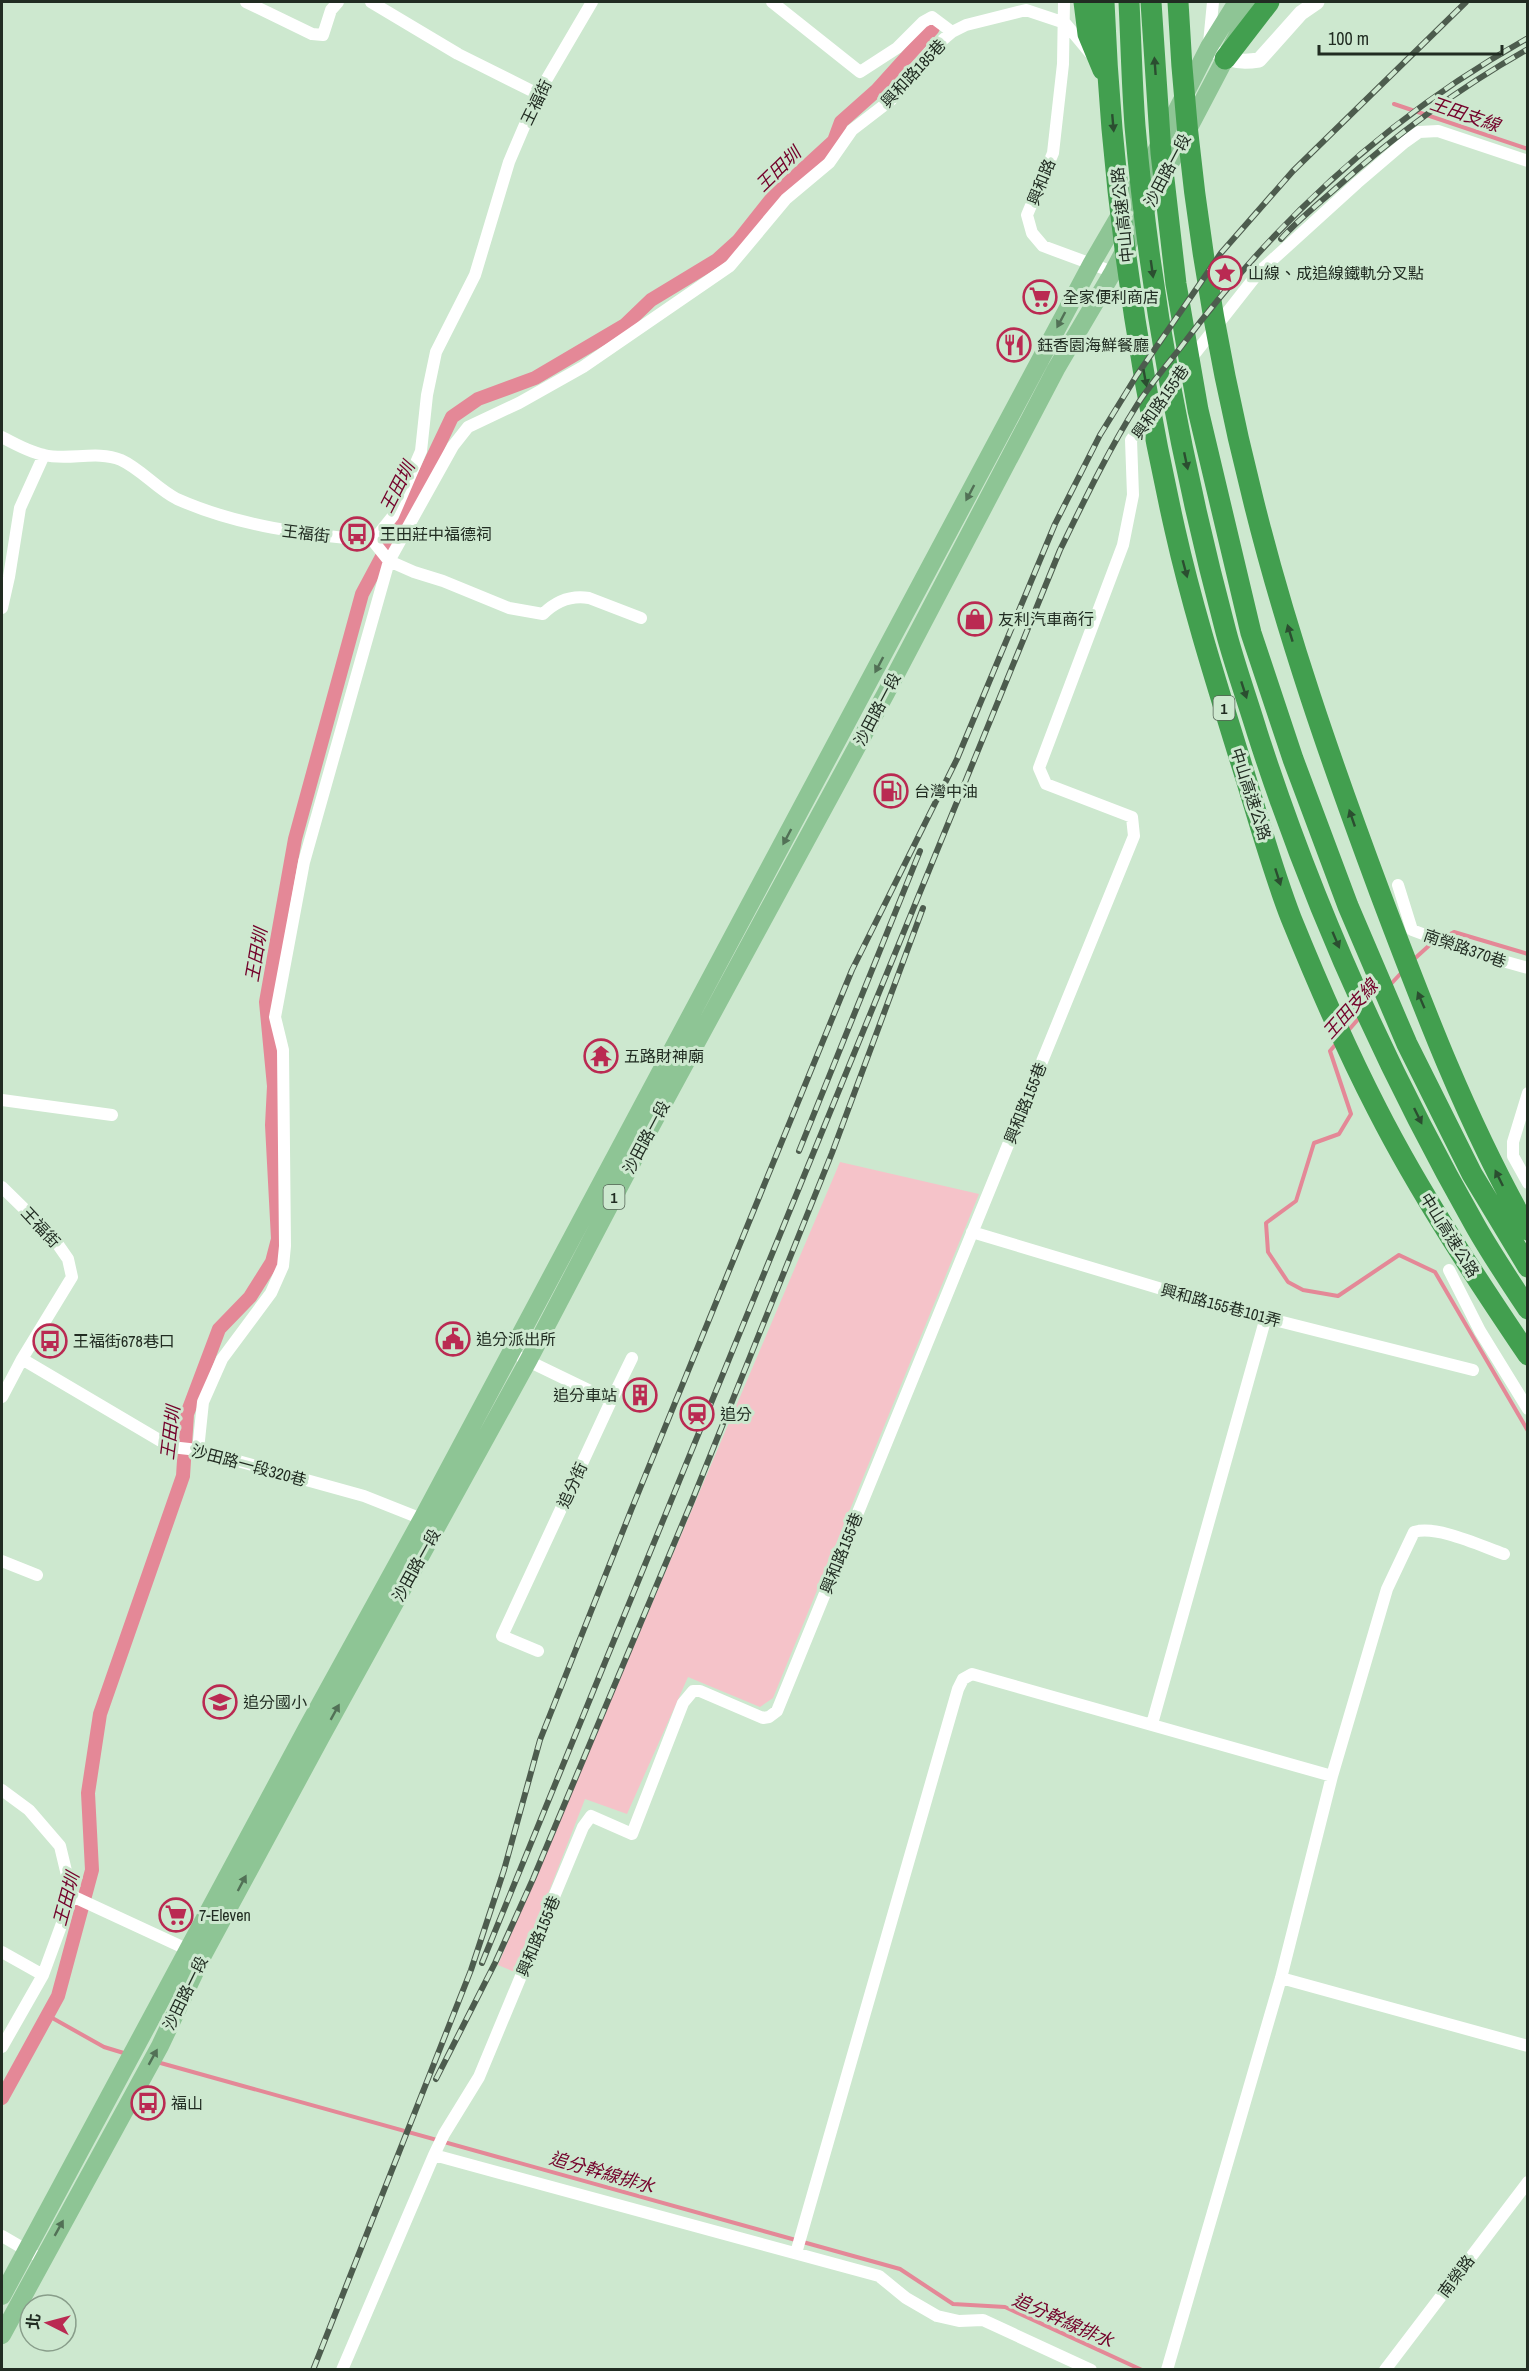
<svg xmlns="http://www.w3.org/2000/svg" width="1529" height="2371" font-family="'Archivo Narrow','Noto Sans TC',sans-serif">
<rect width="100%" height="100%" fill="#cde8cf"/>
<path fill="#f5c3c9" d="M 840,1162 L 979,1194 L 773,1698 L 760,1707 L 688,1677 L 627,1814 L 585,1799 L 517,1973 L 498,1965 Z"/>
<g fill="none" stroke-linecap="round" stroke-linejoin="round">
<path stroke="#e48897" stroke-width="4" d="M 1394,104 L 1528,149
M 1443,938 L 1454,932 L 1528,954
M 1412,961 L 1433,942
M 1390,985 L 1403,971
M 1347,1032 L 1360,1017
M 1336,1044 L 1330,1051 L 1351,1114 L 1339,1134 L 1314,1143 L 1296,1201 L 1266,1223 L 1268,1252 L 1288,1282 L 1303,1290 L 1338,1296 L 1399,1255 L 1435,1272 L 1528,1431
M 47,2015 L 104,2047 L 127,2054
M 157,2062 L 900,2269 L 953,2304 L 1005,2307 L 1142,2370"/>
<path stroke="#e48897" stroke-width="14" d="M 2,2098 L 58,1996 L 92,1870 L 88,1793 L 100,1714 L 183,1476 L 187,1414 L 219,1329 L 250,1297 L 272,1262 L 278,1239 L 272,1125 L 274,1086 L 266,1002 L 295,839 L 362,594 L 415,495 L 452,417 L 478,399 L 535,378 L 625,325 L 651,300 L 717,260 L 738,241 L 773,197 L 834,141 L 841,122 L 877,90 L 933,28"/>
<path stroke="#fff" stroke-width="12" d="M 246,2 L 312,34 L 323,35 L 331,10 L 338,2
M 371,2 L 458,54 L 538,94
M 772,2 L 860,72 L 897,48 L 923,22 L 932,17 L 952,32
M 1064,2 L 1063,64 L 1053,153 L 1027,215 L 1032,233 L 1043,246 L 1113,272
M 1209,43 L 1213,2
M 1189,361 L 1259,272 L 1357,183 L 1405,142 L 1419,132 L 1438,131 L 1528,161
M 2,437 C 15,444 29,452 44,455 C 68,461 97,450 121,460 C 141,469 157,489 177,499 C 240,527 305,534 373,541
M 373,541 L 393,516 L 421,451 L 427,395 L 436,352 L 475,275 L 509,162 L 538,94 L 592,2
M 373,541 L 389,561 L 414,572 L 443,581 L 509,608 L 543,614 C 556,601 571,595 589,598 L 641,618
M 2,608 L 9,577 L 20,508 L 44,455
M 1398,885 L 1412,930 L 1471,952 L 1528,968
M 1528,1093 L 1513,1142 L 1513,1156 L 1528,1183
M 2,1100 L 112,1115
M 2,1187 L 52,1236 L 68,1259 L 72,1277 L 22,1359 L 2,1397
M 972,1232 L 1215,1305 L 1473,1370
M 1449,1270 L 1480,1331 L 1528,1409
M 522,1358 L 611,1401 L 502,1636 L 538,1651
M 22,1359 L 171,1447 L 198,1450 L 364,1496 L 422,1519
M 611,1401 L 632,1358
M 198,1450 L 203,1402 L 222,1359 L 271,1293 L 283,1266 L 285,1246 L 283,1050 L 275,1017 L 304,862 L 389,561 L 453,446 L 468,427 L 519,403 L 583,367 L 730,266 L 786,199 L 829,163 L 852,130 L 891,100 L 932,49 L 952,32 L 966,25 L 1026,10 L 1065,23 L 1090,53
M 2,1561 L 37,1575
M 1152,1724 L 1266,1317
M 2,1790 L 29,1810 L 60,1846 L 72,1896 L 193,1952
M 2,1952 L 43,1975
M 1281,1978 L 1528,2046
M 2,2047 L 43,1975 L 72,1896
M 434,2155 L 879,2276 L 906,2298 L 937,2316 L 959,2321 L 983,2320 L 1091,2370
M 2,2236 L 33,2254
M 796,2253 L 958,1689 L 963,1679 L 972,1674 L 1332,1776
M 342,2370 L 434,2155 L 444,2134 L 479,2077 L 583,1827 L 591,1816 L 632,1834 L 683,1703 L 693,1691 L 700,1691 L 763,1718 L 769,1717 L 777,1711 L 1134,836 L 1132,817 L 1046,784 L 1039,768 L 1123,545 L 1133,495 L 1131,440 L 1171,385
M 1167,2370 L 1281,1978 L 1332,1776 L 1387,1589 L 1414,1532 C 1437,1525 1481,1546 1504,1554
M 1385,2370 L 1528,2182"/>
<path stroke="#fff" stroke-width="15" d="M 1219,54 C 1230,62 1246,62 1259,60 L 1301,13 L 1317,2"/>
<path stroke="#8ec595" stroke-width="18" d="M 2,2296 L 307,1728 L 422,1519 L 1092,263 L 1149,165 L 1209,47 L 1237,2
M 2,2335 L 160,2046 L 202,1957 L 322,1735 L 528,1361 L 650,1128 L 885,695 L 1056,369 L 1113,272 L 1255,2"/>
<path stroke="#429f4f" stroke-width="21" d="M 1084,2 L 1088,34 L 1103,70
M 1104,2 C 1111,179 1136,357 1175,530 C 1193,610 1218,688 1242,766 C 1258,817 1272,869 1291,918 C 1317,982 1345,1047 1377,1109 C 1421,1195 1474,1275 1528,1355
M 1129,2 C 1131,43 1132,85 1135,126 C 1150,297 1182,467 1226,632 C 1235,666 1247,699 1257,732 C 1312,903 1387,1070 1476,1227 C 1492,1255 1510,1282 1528,1309
M 1151,2 L 1161,153 L 1176,284 L 1198,410 L 1251,633 L 1293,759 L 1348,906 L 1407,1044 L 1472,1174 L 1528,1267
M 1178,2 C 1186,169 1212,337 1253,499 C 1286,633 1332,764 1380,893 C 1423,1007 1467,1123 1528,1230
M 1225,59 L 1269,2"/>
<g stroke="#4d5c4e" stroke-width="6">
<path id="rail" d="M 1281,239 C 1297,221 1317,205 1335,189 C 1394,136 1459,88 1528,49
M 799,1151 L 920,851
M 482,1963 L 1060,550 C 1084,501 1108,451 1137,405 C 1150,385 1166,366 1181,347 C 1276,220 1388,116 1528,38
M 436,2079 L 495,1963 L 533,1879 L 692,1501 L 832,1153 L 923,908
M 313,2370 L 471,1970 L 504,1870 L 540,1740 L 632,1508 L 852,970 L 957,759 L 1055,524 L 1100,435 L 1137,375 L 1221,253 L 1293,171 L 1466,2"/>
</g>
<use href="#rail" stroke="#cde8cf" stroke-width="4" stroke-dasharray="11" stroke-linecap="butt"/>
</g>
<defs><path id="oneway-solid" d="M-6-.8H1V-3.2L6.5 0L1 3.2V.8H-6Z" transform="scale(1.5)"/></defs>
<g fill="#2b4e30">
<use href="#oneway-solid" transform="translate(1155 66) rotate(-94)"/>
<use href="#oneway-solid" transform="translate(1113 123) rotate(85)"/>
<use href="#oneway-solid" transform="translate(1152 269) rotate(82)"/>
<use href="#oneway-solid" transform="translate(1145 378) rotate(80)"/>
<use href="#oneway-solid" transform="translate(1186 461) rotate(78)"/>
<use href="#oneway-solid" transform="translate(1185 569) rotate(75)"/>
<use href="#oneway-solid" transform="translate(1290 633) rotate(-107)"/>
<use href="#oneway-solid" transform="translate(1244 690) rotate(72)"/>
<use href="#oneway-solid" transform="translate(1352 818) rotate(-109)"/>
<use href="#oneway-solid" transform="translate(1278 877) rotate(72)"/>
<use href="#oneway-solid" transform="translate(1336 940) rotate(67)"/>
<use href="#oneway-solid" transform="translate(1421 1000) rotate(-113)"/>
<use href="#oneway-solid" transform="translate(1418 1116) rotate(64)"/>
<use href="#oneway-solid" transform="translate(1499 1178) rotate(-116)"/>
</g>
<g fill="#527156">
<use href="#oneway-solid" transform="translate(1061 320) rotate(118)"/>
<use href="#oneway-solid" transform="translate(970 493) rotate(118)"/>
<use href="#oneway-solid" transform="translate(879 665) rotate(118)"/>
<use href="#oneway-solid" transform="translate(787 837) rotate(118)"/>
<use href="#oneway-solid" transform="translate(335 1712) rotate(-61)"/>
<use href="#oneway-solid" transform="translate(242 1883) rotate(-62)"/>
<use href="#oneway-solid" transform="translate(153 2057) rotate(-61)"/>
<use href="#oneway-solid" transform="translate(59 2228) rotate(-61)"/>
</g>
<defs>
<g id="sight-ring" transform="scale(1.725)"><circle r="9.5" fill="#cde8cf" stroke="#ba2a52" stroke-width="1.5"/><path d="M0-6L1.8-2.2L6-1.7L2.9 1.2L3.7 5.4L0 3.3L-3.7 5.4L-2.9 1.2L-6-1.7L-1.8-2.2Z" fill="#ba2a52"/></g>
<g id="supermarket-ring" transform="scale(1.725)"><circle r="9.5" fill="#cde8cf" stroke="#ba2a52" stroke-width="1.5"/><path d="M-6-5.5h2.5l.6 2H6L4.5 2H-2.5L-4.4-4H-6ZM-1.5 3.2a1.3 1.3 0 1 0 .1 0ZM3 3.2a1.3 1.3 0 1 0 .1 0Z" fill="#ba2a52"/></g>
<g id="restaurant-ring" transform="scale(1.725)"><circle r="9.5" fill="#cde8cf" stroke="#ba2a52" stroke-width="1.5"/><path d="M-5-6h1v4h1v-4h1v4h1v-4h1v5L-1.5 .5V6h-2V.5L-5-1ZM5-6V6H3V1.5H1.5Q1.5-4 5-6Z" fill="#ba2a52"/></g>
<g id="bus-ring" transform="scale(1.725)"><circle r="9.5" fill="#cde8cf" stroke="#ba2a52" stroke-width="1.5"/><path d="M-5-6H5V4H4V6H2V4H-2V6H-4V4H-5ZM-3.5-4V0h7V-4ZM-3.5 1.2v1.5H-2V1.2ZM2 1.2v1.5H3.5V1.2Z" fill="#ba2a52"/></g>
<g id="shop-ring" transform="scale(1.725)"><circle r="9.5" fill="#cde8cf" stroke="#ba2a52" stroke-width="1.5"/><path d="M-5-2.5h2.3a2.7 3.5 0 0 1 5.4 0H5L5.5 6h-11ZM-1.5-2.5h3a1.5 2.3 0 0 0-3 0Z" fill="#ba2a52"/></g>
<g id="fuel-ring" transform="scale(1.725)"><circle r="9.5" fill="#cde8cf" stroke="#ba2a52" stroke-width="1.5"/><path d="M-5.5-6h7V0h2V4h1.3V-2.5L3-4.5l.8-.8L6-3V5H2.5V1h-1V6h-7ZM-4.2-4.7v3.2H.2V-4.7Z" fill="#ba2a52"/></g>
<g id="temple-ring" transform="scale(1.725)"><circle r="9.5" fill="#cde8cf" stroke="#ba2a52" stroke-width="1.5"/><path d="M0-6L5-2H3V0L6.5 2.5H4V6H1.5V3h-3V6H-4V2.5H-6.5L-3 0V-2H-5Z" fill="#ba2a52"/></g>
<g id="civic-ring" transform="scale(1.725)"><circle r="9.5" fill="#cde8cf" stroke="#ba2a52" stroke-width="1.5"/><path d="M-.6-6.5H3V-4.5H.6V-3L4-1V1h2V6H-6V1h2V-1L-.6-3ZM-1.2 2.5V6h2.4V2.5Z" fill="#ba2a52"/></g>
<g id="building-ring" transform="scale(1.725)"><circle r="9.5" fill="#cde8cf" stroke="#ba2a52" stroke-width="1.5"/><path d="M-4-6H4V6H1V3H-1V6H-4ZM-2.5-4.3h1.7v1.8h-1.7ZM.8-4.3h1.7v1.8H.8ZM-2.5-1h1.7V.8h-1.7ZM.8-1h1.7V.8H.8Z" fill="#ba2a52"/></g>
<g id="station-ring" transform="scale(1.725)"><circle r="9.5" fill="#cde8cf" stroke="#ba2a52" stroke-width="1.5"/><path d="M-3-6H3Q5-6 5-4V2Q5 4 3 4L4.5 6H3L1.5 4h-3L-3 6H-4.5L-3 4Q-5 4-5 2V-4Q-5-6-3-6ZM-3.5-4v3h7v-3ZM-3.5 1v1.5H-2V1ZM2 1v1.5H3.5V1Z" fill="#ba2a52"/></g>
<g id="school-ring" transform="scale(1.725)"><circle r="9.5" fill="#cde8cf" stroke="#ba2a52" stroke-width="1.5"/><path d="M0-5L7-2L0 1L-7-2ZM-4 1L0 2.5L4 1V4Q0 6-4 4Z" fill="#ba2a52"/></g>
</defs>
<g fill-rule="evenodd">
<use href="#sight-ring" x="1225" y="273"/>
<use href="#supermarket-ring" x="1040" y="297"/>
<use href="#restaurant-ring" x="1014" y="345"/>
<use href="#bus-ring" x="357" y="534"/>
<use href="#shop-ring" x="975" y="619"/>
<use href="#fuel-ring" x="891" y="791"/>
<use href="#temple-ring" x="601" y="1056"/>
<use href="#civic-ring" x="453" y="1339"/>
<use href="#bus-ring" x="50" y="1341"/>
<use href="#building-ring" x="640" y="1395"/>
<use href="#station-ring" x="697" y="1414"/>
<use href="#school-ring" x="220" y="1702"/>
<use href="#supermarket-ring" x="176" y="1915"/>
<use href="#bus-ring" x="148" y="2103"/>
</g>
<g text-anchor="middle" dominant-baseline="central" stroke-width="6" stroke-linejoin="round" paint-order="stroke">
<g fill="#cde8cf" stroke="#556456" stroke-width="1.5">
<rect x="1213.5" y="696" width="21" height="24" rx="4.5"/>
<rect x="603.5" y="1185" width="21" height="24" rx="4.5"/>
</g>
<g font-size="15" font-weight="bold" fill="#212c22">
<text x="1224" y="708">1</text>
<text x="614" y="1197">1</text>
</g>
<g font-size="16" fill="#212c22" stroke="#cde8cf">
<text transform="translate(913 73) rotate(-47)">興和路185巷</text>
<text transform="translate(536 102) rotate(-64)">王福街</text>
<text transform="translate(1167 170) rotate(-62)">沙田路一段</text>
<text transform="translate(1041 182) rotate(-68)">興和路</text>
<text transform="translate(1122 215) rotate(-96)">中山高速公路</text>
<text transform="translate(1160 402) rotate(-55)">興和路155巷</text>
<text transform="translate(306 533) rotate(7)">王福街</text>
<text transform="translate(877 709) rotate(-62)">沙田路一段</text>
<text transform="translate(1251 794) rotate(72)">中山高速公路</text>
<text transform="translate(1465 948) rotate(19)">南榮路370巷</text>
<text transform="translate(1025 1103) rotate(-68)">興和路155巷</text>
<text transform="translate(646 1137) rotate(-62)">沙田路一段</text>
<text transform="translate(41 1227) rotate(47)">王福街</text>
<text transform="translate(1450 1235) rotate(58)">中山高速公路</text>
<text transform="translate(1221 1305) rotate(15)">興和路155巷101弄</text>
<text transform="translate(249 1465) rotate(15)">沙田路一段320巷</text>
<text transform="translate(572 1485) rotate(-65)">追分街</text>
<text transform="translate(841 1553) rotate(-68)">興和路155巷</text>
<text transform="translate(416 1565) rotate(-61)">沙田路一段</text>
<text transform="translate(538 1936) rotate(-67)">興和路155巷</text>
<text transform="translate(185 1993) rotate(-64)">沙田路一段</text>
<text transform="translate(1456 2276) rotate(-53)">南榮路</text>
</g>
<g font-size="16" fill="#212c22" stroke="#cde8cf" text-anchor="start">
<text x="1248" y="273">山線、成追線鐵軌分叉點</text>
<text x="1063" y="297">全家便利商店</text>
<text x="1037" y="345">鈺香園海鮮餐廳</text>
<text x="380" y="534">王田莊中福德祠</text>
<text x="998" y="619">友利汽車商行</text>
<text x="914" y="791">台灣中油</text>
<text x="624" y="1056">五路財神廟</text>
<text x="476" y="1339">追分派出所</text>
<text x="73" y="1341">王福街678巷口</text>
<text x="617" y="1395" text-anchor="end">追分車站</text>
<text x="720" y="1414">追分</text>
<text x="243" y="1702">追分國小</text>
<text x="199" y="1915">7-Eleven</text>
<text x="171" y="2103">福山</text>
</g>
<g font-size="18" font-style="italic" fill="#73002a" stroke="#cde8cf">
<text transform="translate(1465 114) rotate(19)">王田支線</text>
<text transform="translate(778 169) rotate(-44)">王田圳</text>
<text transform="translate(397 487) rotate(-63)">王田圳</text>
<text transform="translate(256 955) rotate(-80)">王田圳</text>
<text transform="translate(1350 1009) rotate(-48)">王田支線</text>
<text transform="translate(170 1433) rotate(-83)">王田圳</text>
<text transform="translate(66 1899) rotate(-75)">王田圳</text>
<text transform="translate(602 2172) rotate(16)">追分幹線排水</text>
<text transform="translate(1063 2320) rotate(24)">追分幹線排水</text>
</g>
</g>
<rect width="1529" height="2371" fill="none" stroke="#212c22" stroke-width="6"/>
<g transform="translate(48 2323) rotate(276)"><circle r="28" fill="#cde8cf" stroke="#889d8a" stroke-width="1.5"/>
<path d="M0-4.5L10 22L0 15L-10 22Z" fill="#ba2a52"/>
<text y="-9" font-size="16" font-weight="bold" text-anchor="middle" fill="#212c22">北</text>
</g>
<path d="M1319 45v9h183v-9" fill="none" stroke="#212c22" stroke-width="3"/>
<text x="1328" y="45" font-size="18" fill="#212c22" stroke="#cde8cf" stroke-width="4.5" paint-order="stroke">100 m</text>
</svg>
